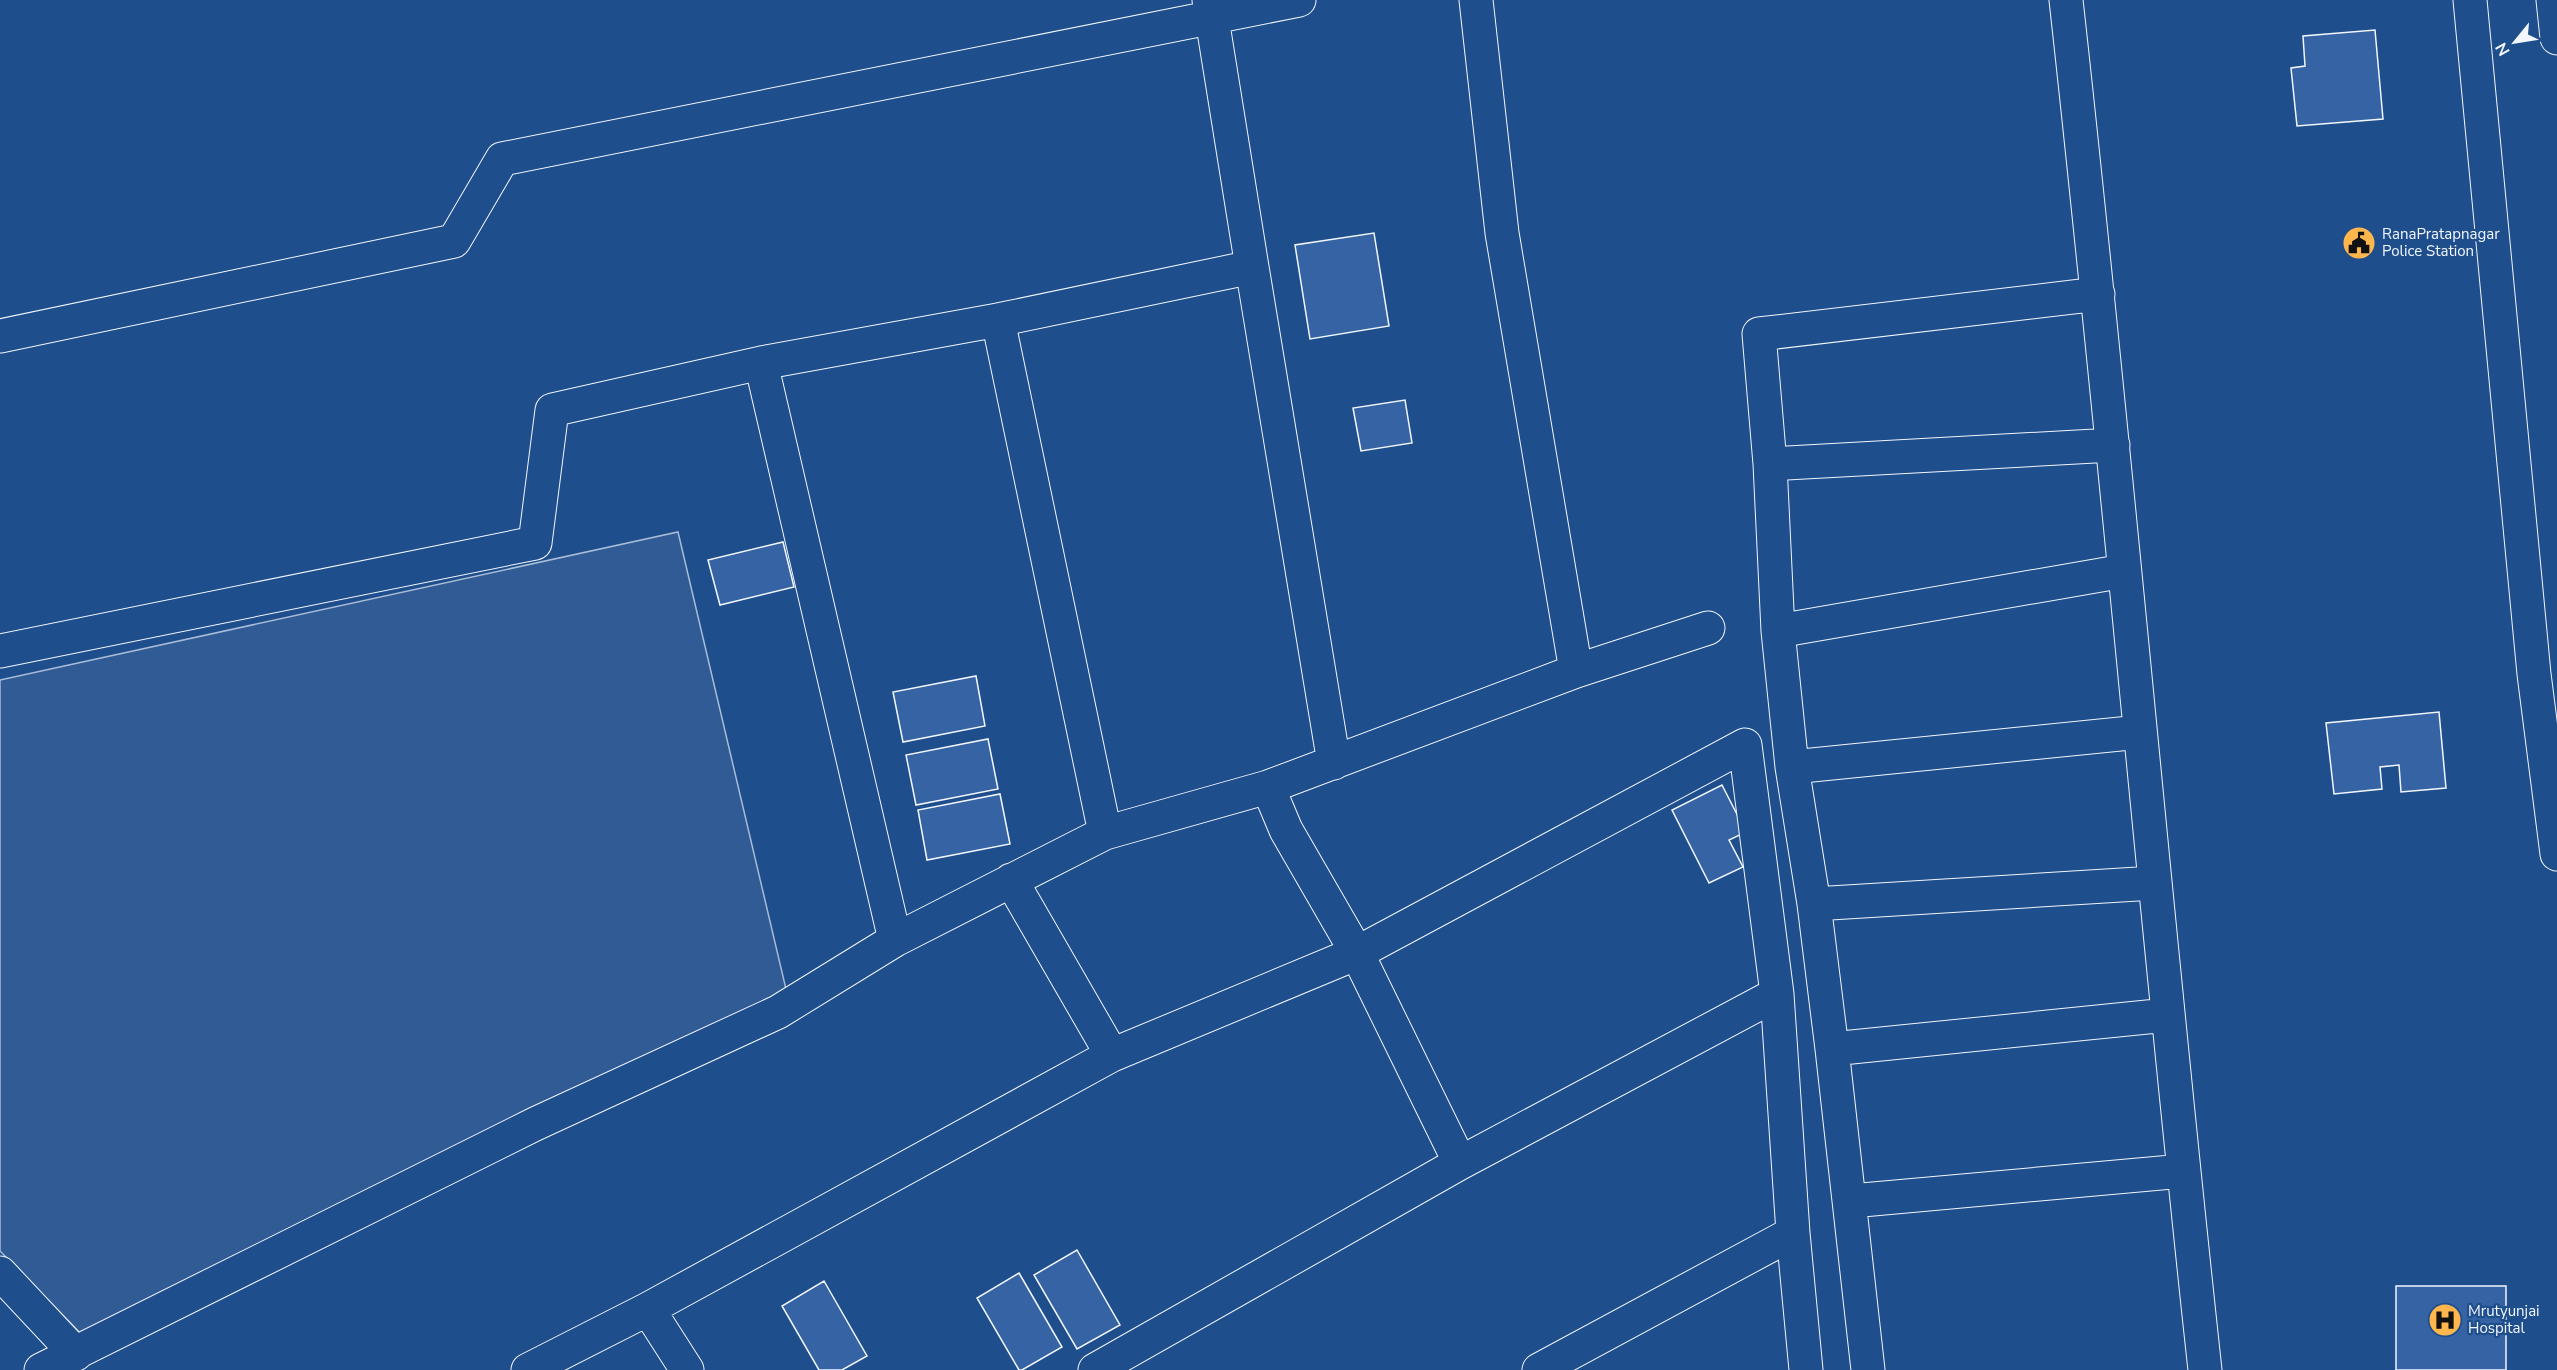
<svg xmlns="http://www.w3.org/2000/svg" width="2557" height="1370" font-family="'Nunito Sans',sans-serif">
<rect width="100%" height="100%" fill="#1f4e8c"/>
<path fill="#305b95" stroke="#a8bbd7" stroke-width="1.5" d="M 678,532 L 790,1006 L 93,1346 L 0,1251 L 0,680 Z"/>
<path fill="#3563a3" stroke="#f2f6ff" stroke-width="1.5" d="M 2375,30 L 2383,119 L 2297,126 L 2291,68 L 2305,66 L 2303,36 Z
M 1374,233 L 1389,326 L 1310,339 L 1295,245 Z
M 1405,400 L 1412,443 L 1361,451 L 1353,408 Z
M 783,542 L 794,587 L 720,605 L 708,560 Z
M 976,676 L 985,726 L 903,742 L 893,692 Z
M 2439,712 L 2446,788 L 2401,792 L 2399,765 L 2380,767 L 2382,789 L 2334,794 L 2326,723 Z
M 988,739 L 998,789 L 916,805 L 906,755 Z
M 1722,785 L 1746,832 L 1729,840 L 1743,867 L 1709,883 L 1672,810 Z
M 1000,794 L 1010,844 L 927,860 L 918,810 Z
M 1077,1250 L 1120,1325 L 1077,1349 L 1034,1275 Z
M 1019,1273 L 1062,1347 L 1022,1370 L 1019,1370 L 977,1298 Z
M 824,1281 L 867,1356 L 842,1370 L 819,1370 L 782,1306 Z
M 2396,1286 L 2506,1286 L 2506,1370 L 2396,1370 Z"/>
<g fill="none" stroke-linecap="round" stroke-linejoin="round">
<g stroke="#f2f6ff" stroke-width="35">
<path id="minor" d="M 1209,0 L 1252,267
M 2066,0 C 2117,456 2155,914 2205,1370
M 998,320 L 1105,833
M 0,336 L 454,241 L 502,159 L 1299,0
M 761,363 L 998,320 L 1252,267 L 1334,763
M 1770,464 L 2113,445
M 1778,631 L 2124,571
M 0,651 L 535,543 L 552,410 L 761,363 L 895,940
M 1576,671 L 1708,628
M 1792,767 L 2140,732
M 1011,880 L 1112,1055
M 1814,904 L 2154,883
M 1832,1049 L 2167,1015
M 1460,1163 L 1777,994
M 1851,1201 L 2183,1171
M 0,1273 L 76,1354
M 648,1309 L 687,1370
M 41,1370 L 535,1124 L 778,1012 L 895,940 L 1105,833 L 1268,787 L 1576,671 L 1502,233 L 1476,0
M 528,1370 L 648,1309 L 1112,1055 L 1357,953 L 1745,745 L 1777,994 L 1793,1233 L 1806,1370
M 1095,1370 L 1460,1163 L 1357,953 L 1286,830 L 1268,787
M 1539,1370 L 1793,1233
M 1868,1370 L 1832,1049 L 1814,904 L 1792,767 L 1778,631 L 1770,464 L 1759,334 L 2098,294"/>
</g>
<g stroke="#f2f6ff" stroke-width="35">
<path id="major" d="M 2470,0 L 2534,674 L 2557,854
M 2553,0 L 2557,38"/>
</g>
<use href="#minor" stroke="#1f4e8c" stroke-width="33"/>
<use href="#major" stroke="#1f4e8c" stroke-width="33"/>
</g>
<defs>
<g id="civic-disc" transform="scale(1.725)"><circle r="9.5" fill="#ffb74d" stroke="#1f4e8c"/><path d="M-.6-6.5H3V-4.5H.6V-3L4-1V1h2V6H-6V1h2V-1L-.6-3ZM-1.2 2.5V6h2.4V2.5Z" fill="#111"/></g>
<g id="hospital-disc" transform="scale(1.725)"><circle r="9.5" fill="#ffb74d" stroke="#1f4e8c"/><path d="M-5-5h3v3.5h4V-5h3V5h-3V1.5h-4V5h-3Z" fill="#111"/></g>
</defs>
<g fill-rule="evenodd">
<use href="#civic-disc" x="2359" y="243"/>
<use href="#hospital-disc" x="2445" y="1320"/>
</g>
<g text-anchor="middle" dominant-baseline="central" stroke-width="4.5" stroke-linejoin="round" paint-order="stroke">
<g font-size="15" fill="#f2f6ff" stroke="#1f4e8c" text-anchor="start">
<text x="2382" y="234">RanaPratapnagar<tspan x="2382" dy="17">Police Station</tspan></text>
<text x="2468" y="1311">Mrutyunjai<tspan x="2468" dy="17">Hospital</tspan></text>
</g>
</g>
<g transform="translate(2515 42) rotate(240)" stroke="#1f4e8c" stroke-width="4.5" paint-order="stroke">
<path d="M0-4.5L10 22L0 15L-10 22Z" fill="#f2f6ff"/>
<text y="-9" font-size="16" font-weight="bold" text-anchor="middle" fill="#f2f6ff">N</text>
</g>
</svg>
